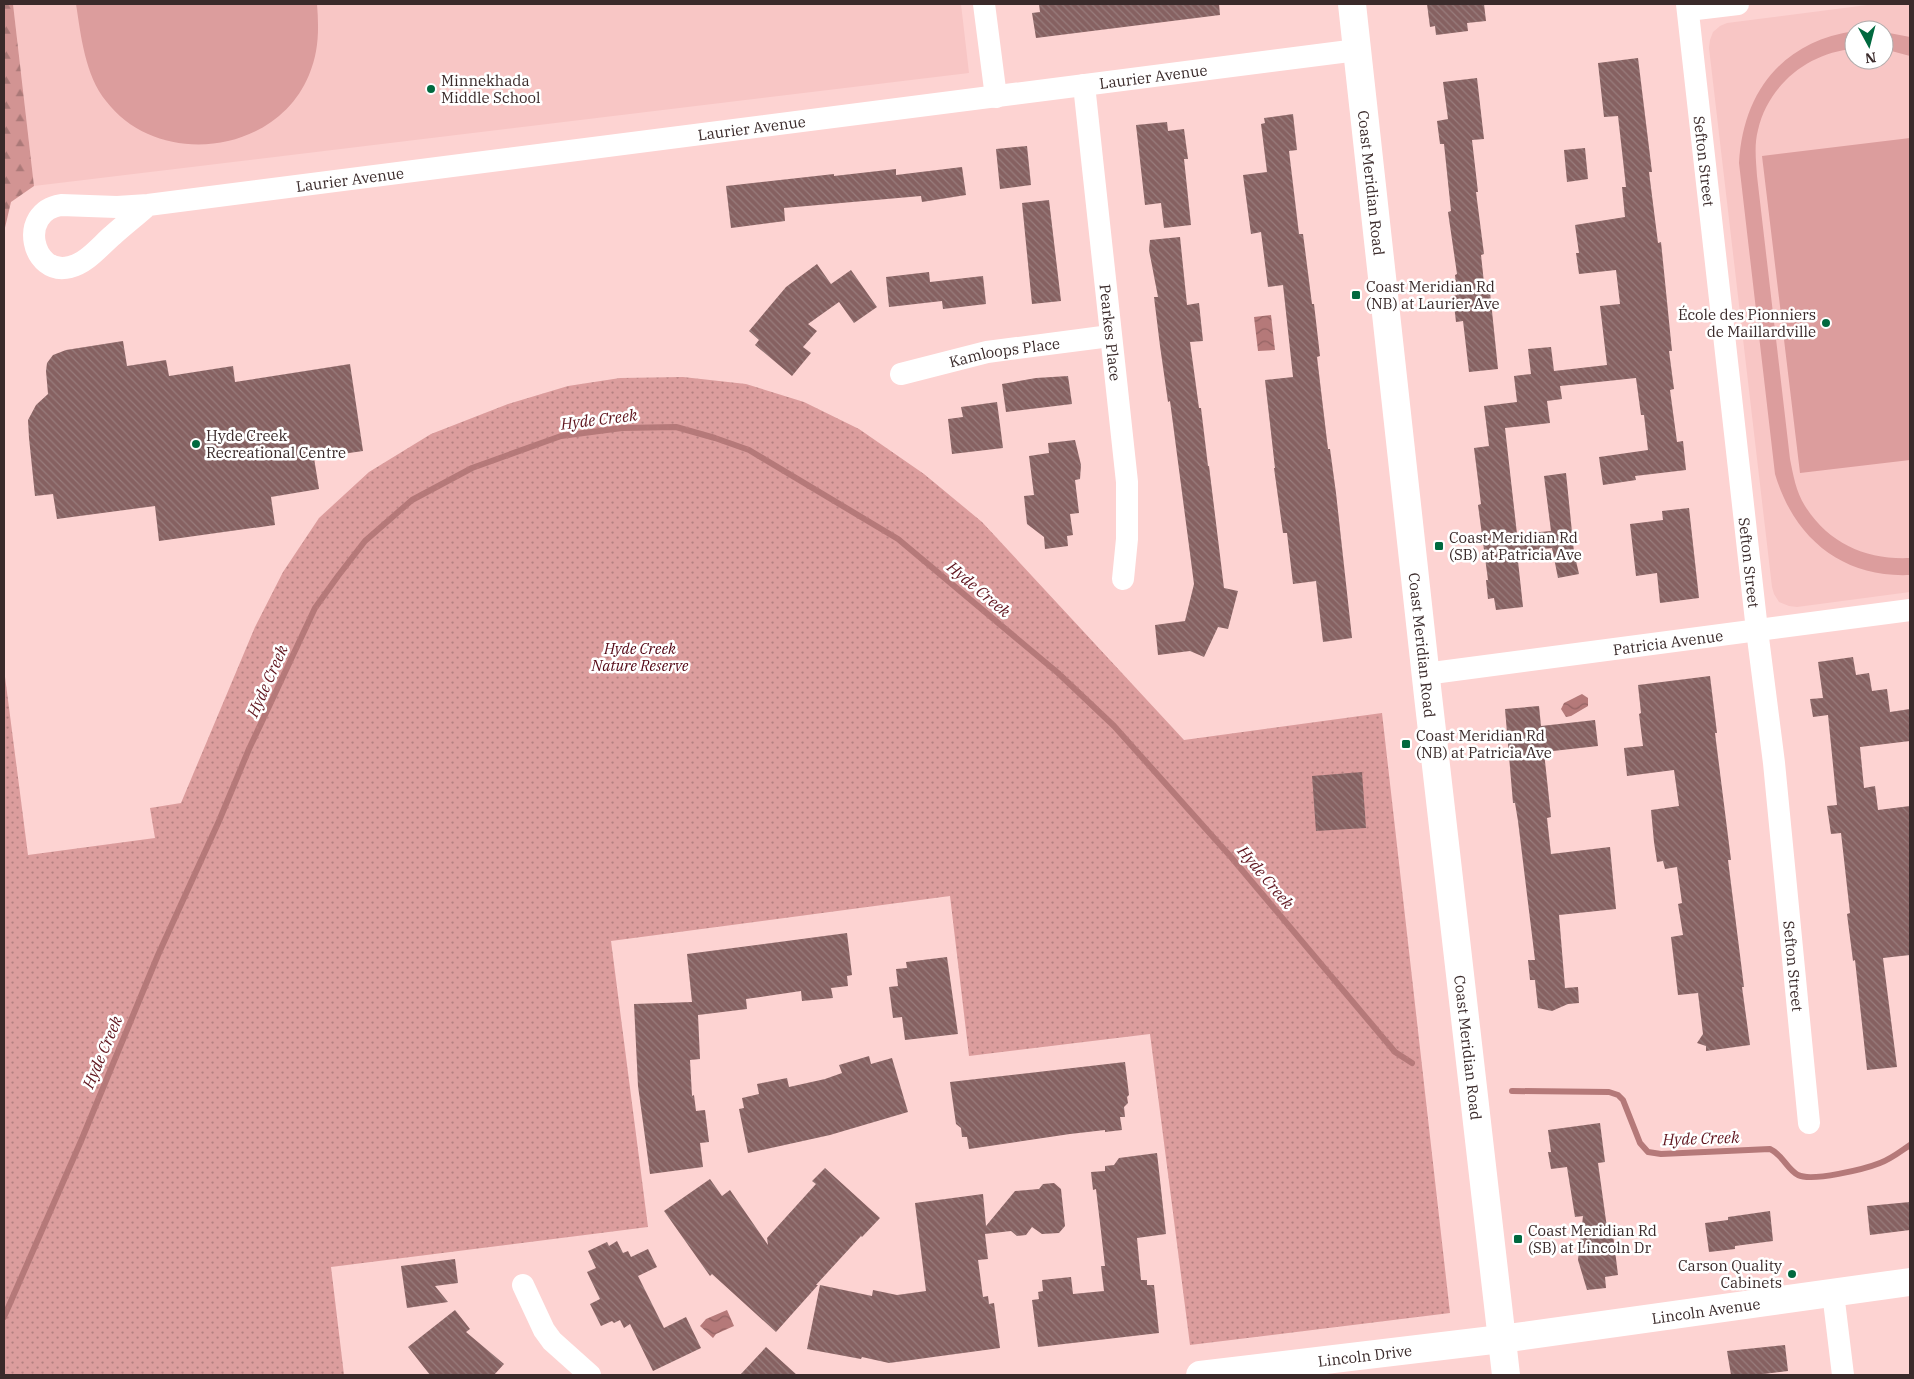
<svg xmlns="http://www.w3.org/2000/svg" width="1914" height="1379" font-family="'IBM Plex Serif',serif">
<defs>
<pattern id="forest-firs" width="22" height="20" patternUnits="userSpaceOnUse" patternTransform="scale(1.25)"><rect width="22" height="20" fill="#d29493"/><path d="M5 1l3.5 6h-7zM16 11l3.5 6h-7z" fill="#ab7978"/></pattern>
<pattern id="park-dots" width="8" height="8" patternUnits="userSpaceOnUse" patternTransform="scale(1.25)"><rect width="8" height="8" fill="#dc9d9d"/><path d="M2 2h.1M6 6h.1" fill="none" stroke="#b38080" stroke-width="1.8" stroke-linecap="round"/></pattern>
<pattern id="water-waves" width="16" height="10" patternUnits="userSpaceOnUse" patternTransform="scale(1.25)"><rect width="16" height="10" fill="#b57979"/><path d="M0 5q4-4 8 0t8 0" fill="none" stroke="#946363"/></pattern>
<pattern id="building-back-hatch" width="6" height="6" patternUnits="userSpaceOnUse" patternTransform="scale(1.25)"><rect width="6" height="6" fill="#866161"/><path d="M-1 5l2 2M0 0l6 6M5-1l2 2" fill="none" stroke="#997d7d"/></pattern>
</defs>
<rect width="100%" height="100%" fill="#fdd3d2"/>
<path fill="#f8c6c5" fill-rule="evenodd" d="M 13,4 L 961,4 L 969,73 L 34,186 Z
M 1875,4 L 1910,4 L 1910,592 L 1797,607 L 1789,606 L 1779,602 L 1774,594 L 1772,587 L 1709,48 L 1710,40 L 1713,32 L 1720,26 L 1727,23 ZM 1854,30 L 1884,30 L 1884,60 L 1854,60 Z"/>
<path fill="url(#forest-firs)" d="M 4,4 L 13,4 L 34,186 L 11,202 L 4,232 Z"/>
<path fill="url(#park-dots)" d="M 683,377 L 746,384 L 804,402 L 859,429 L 924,474 L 982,522 L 1184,740 L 1382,713 L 1450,1313 L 1190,1345 L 1150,1034 L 969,1056 L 950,896 L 611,941 L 648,1227 L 331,1267 L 344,1375 L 4,1375 L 4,669 L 28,855 L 155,838 L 150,808 L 181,803 L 255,627 L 283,572 L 319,518 L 369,472 L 431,434 L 508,404 L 568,386 L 620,378 Z"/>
<path fill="#dc9d9d" d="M 76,4 L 317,4 C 319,29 319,51 309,75 C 276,155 158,169 106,101 C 85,75 81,36 76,4 Z
M 1854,31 L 1854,49 C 1809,52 1768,85 1758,130 C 1754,145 1756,160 1757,176 L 1790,459 C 1793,474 1796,492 1805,506 C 1829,544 1867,560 1910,558 L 1910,575 C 1842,578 1794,538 1775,474 L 1739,163 C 1743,92 1782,42 1854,31 Z
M 1884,32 L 1910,37 L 1910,56 L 1884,49 Z
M 1910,138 L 1910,460 L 1800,473 L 1762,156 Z"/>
<path fill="url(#water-waves)" d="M 1271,315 L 1275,350 L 1258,351 L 1254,317 Z
M 1582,694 L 1588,698 L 1588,706 L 1571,716 L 1566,717 L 1561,709 L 1564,703 Z
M 727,1310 L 734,1326 L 716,1334 L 713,1338 L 700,1326 L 706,1319 Z"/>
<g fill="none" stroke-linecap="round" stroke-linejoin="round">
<path stroke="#b57979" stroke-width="6" d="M 1512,1091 L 1609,1092 L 1618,1095 L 1623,1100 L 1640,1143 L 1648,1152 L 1661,1154 L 1770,1149 C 1783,1155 1786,1168 1798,1175 C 1812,1182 1865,1169 1880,1163 C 1891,1159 1901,1151 1910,1145
M 4,1317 L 81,1141 L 158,955 L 219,821 L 249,749 L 315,608 L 338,576 L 365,541 L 412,500 L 472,468 L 561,436 L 622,428 L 676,427 L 715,438 L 749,450 L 898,539 L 1058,673 L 1114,726 L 1231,857 L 1395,1052 L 1412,1063"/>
</g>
<path fill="url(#building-back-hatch)" d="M 1039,4 L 1219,4 L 1220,15 L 1036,38 L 1032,13 L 1040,12 Z
M 1427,4 L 1484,4 L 1486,21 L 1467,23 L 1468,31 L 1436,35 L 1435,26 L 1430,27 Z
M 1638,58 L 1652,172 L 1649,172 L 1658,243 L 1661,242 L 1672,351 L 1669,351 L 1674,389 L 1670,390 L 1677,442 L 1683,441 L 1686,470 L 1635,476 L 1636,480 L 1603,485 L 1599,457 L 1648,450 L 1644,415 L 1641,415 L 1636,378 L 1560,386 L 1562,399 L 1547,401 L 1550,423 L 1505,428 L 1517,534 L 1551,531 L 1544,476 L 1566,473 L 1574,552 L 1579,574 L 1558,578 L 1552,548 L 1517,552 L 1523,607 L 1496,610 L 1494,598 L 1488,599 L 1486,580 L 1488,580 L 1478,505 L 1481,504 L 1474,448 L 1489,446 L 1484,406 L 1517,402 L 1514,376 L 1531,374 L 1528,349 L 1551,347 L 1554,371 L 1607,365 L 1600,306 L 1620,304 L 1616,270 L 1579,274 L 1576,253 L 1579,253 L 1575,225 L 1625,217 L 1622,187 L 1626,187 L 1618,116 L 1604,117 L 1598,63 Z
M 1477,78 L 1484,139 L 1472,140 L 1478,192 L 1476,192 L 1484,254 L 1481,255 L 1485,292 L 1490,292 L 1498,369 L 1469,372 L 1463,321 L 1456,322 L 1453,296 L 1457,295 L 1455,275 L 1457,274 L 1448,212 L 1451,211 L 1444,144 L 1440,144 L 1437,121 L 1448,119 L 1443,82 Z
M 1293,114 L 1297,150 L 1289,151 L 1299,234 L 1303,234 L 1312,304 L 1314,304 L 1320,356 L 1317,357 L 1328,449 L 1330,449 L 1336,493 L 1352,638 L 1323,642 L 1316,581 L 1293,584 L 1287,533 L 1283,533 L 1274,468 L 1275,468 L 1265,380 L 1293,377 L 1283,285 L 1268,287 L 1261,232 L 1251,234 L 1243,175 L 1267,172 L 1261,124 L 1265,123 L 1264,118 Z
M 1167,122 L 1168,131 L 1184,129 L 1188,159 L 1184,159 L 1191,225 L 1164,228 L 1161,203 L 1145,205 L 1136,125 Z
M 1027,146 L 1031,185 L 1000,189 L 996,149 Z
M 1585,148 L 1588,179 L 1567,182 L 1564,150 Z
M 962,167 L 966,195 L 922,202 L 921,196 L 784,208 L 785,221 L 731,228 L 726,186 L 834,174 L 834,176 L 896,169 L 896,175 Z
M 1049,200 L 1061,301 L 1032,304 L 1022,203 Z
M 1180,237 L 1187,305 L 1199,303 L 1203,341 L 1190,342 L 1199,408 L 1201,408 L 1208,466 L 1209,466 L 1224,588 L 1238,591 L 1228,629 L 1218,627 L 1204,657 L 1190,651 L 1158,655 L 1155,625 L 1185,621 L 1194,584 L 1170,401 L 1168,402 L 1160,346 L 1154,297 L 1158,297 L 1149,250 L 1150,240 Z
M 817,264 L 831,284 L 851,270 L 877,307 L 854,323 L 839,302 L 808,324 L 817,331 L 803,347 L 811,353 L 792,376 L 755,345 L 759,340 L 749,331 L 786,287 Z
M 929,272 L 930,282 L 983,276 L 986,304 L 943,309 L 942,301 L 889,307 L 886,277 Z
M 123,341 L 127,366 L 166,360 L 169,376 L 233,366 L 235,382 L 350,364 L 363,451 L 314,458 L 319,489 L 271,497 L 275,525 L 159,541 L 155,506 L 57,519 L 53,494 L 35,496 L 29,438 L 28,420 L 36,405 L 48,394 L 46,371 L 47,363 L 53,355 L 66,350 Z
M 1068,376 L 1072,404 L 1006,412 L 1002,384 L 1036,378 Z
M 997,402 L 1003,448 L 952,454 L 948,419 L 963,417 L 961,407 Z
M 1075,440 L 1081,465 L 1080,479 L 1075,480 L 1079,513 L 1070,514 L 1073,535 L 1067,536 L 1068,546 L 1045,549 L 1044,537 L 1027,524 L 1024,496 L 1034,495 L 1029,456 L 1049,453 L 1048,443 Z
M 1689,508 L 1699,598 L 1660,603 L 1657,573 L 1636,576 L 1630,524 L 1663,520 L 1662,511 Z
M 1853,657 L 1856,675 L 1869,673 L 1872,691 L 1887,689 L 1890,712 L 1910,709 L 1910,741 L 1860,747 L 1864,788 L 1875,786 L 1878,810 L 1910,806 L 1910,955 L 1883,958 L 1897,1067 L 1867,1070 L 1855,960 L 1853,961 L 1847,914 L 1850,913 L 1841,833 L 1831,834 L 1827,806 L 1837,805 L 1828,715 L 1813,717 L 1810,699 L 1823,698 L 1818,662 Z
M 1710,676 L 1717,733 L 1715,733 L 1731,860 L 1728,860 L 1744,987 L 1742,987 L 1750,1045 L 1706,1051 L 1706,1046 L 1697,1043 L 1703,1034 L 1698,993 L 1678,995 L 1671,937 L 1683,935 L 1678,904 L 1682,903 L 1677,867 L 1665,869 L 1663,861 L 1657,862 L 1654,842 L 1651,810 L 1679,806 L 1674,770 L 1627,776 L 1624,748 L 1643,746 L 1639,714 L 1641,713 L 1638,685 Z
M 1539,706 L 1541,726 L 1595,720 L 1598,746 L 1544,752 L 1551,817 L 1547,818 L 1551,854 L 1610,847 L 1616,909 L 1559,915 L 1565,988 L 1578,987 L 1579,1003 L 1568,1004 L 1552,1011 L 1538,1008 L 1535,980 L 1530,980 L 1528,960 L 1535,960 L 1518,821 L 1515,803 L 1513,803 L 1505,709 Z
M 1362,772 L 1366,828 L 1316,831 L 1312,776 Z
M 847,933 L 852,975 L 847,976 L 848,986 L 831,988 L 833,998 L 802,1001 L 801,991 L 746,999 L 747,1009 L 698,1015 L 700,1059 L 690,1060 L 692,1096 L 694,1095 L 696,1111 L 705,1110 L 709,1142 L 700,1143 L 703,1167 L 650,1174 L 638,1086 L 634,1004 L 692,1002 L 687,954 Z
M 947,957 L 958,1034 L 905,1040 L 902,1017 L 893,1018 L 889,987 L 898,986 L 896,969 L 907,968 L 906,962 Z
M 869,1056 L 871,1064 L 892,1058 L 908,1112 L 830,1135 L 748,1153 L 739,1109 L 744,1108 L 742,1098 L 759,1094 L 757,1084 L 787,1078 L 789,1087 L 825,1079 L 842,1073 L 839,1065 Z
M 1125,1062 L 1129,1095 L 1127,1097 L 1128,1103 L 1124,1107 L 1125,1117 L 1120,1117 L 1122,1130 L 1105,1132 L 1105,1130 L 1070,1134 L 969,1149 L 967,1137 L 962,1137 L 961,1128 L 956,1124 L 950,1082 Z
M 1600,1123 L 1605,1162 L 1598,1163 L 1608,1235 L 1613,1234 L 1618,1275 L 1605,1277 L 1606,1288 L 1587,1290 L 1578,1260 L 1583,1216 L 1575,1217 L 1567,1167 L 1551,1169 L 1548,1152 L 1551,1152 L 1548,1130 Z
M 1157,1153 L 1166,1234 L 1137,1238 L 1141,1280 L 1147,1280 L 1147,1285 L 1154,1285 L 1159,1333 L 1038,1347 L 1032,1300 L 1039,1299 L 1038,1292 L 1043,1291 L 1042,1280 L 1071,1277 L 1073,1294 L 1104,1291 L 1101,1266 L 1105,1266 L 1096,1189 L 1093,1190 L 1091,1172 L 1105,1171 L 1105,1166 L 1114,1165 L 1119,1158 Z
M 825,1168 L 880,1218 L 862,1237 L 861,1236 L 816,1285 L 818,1285 L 776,1332 L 712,1274 L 710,1276 L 664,1211 L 710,1179 L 722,1196 L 730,1190 L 768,1245 L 767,1238 L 816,1184 L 812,1181 Z
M 1054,1183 L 1061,1189 L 1065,1226 L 1059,1233 L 1042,1234 L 1032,1227 L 1026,1235 L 1017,1236 L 1011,1231 L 985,1234 L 988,1259 L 978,1260 L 983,1297 L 988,1296 L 989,1304 L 994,1303 L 1000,1348 L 889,1363 L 862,1357 L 861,1359 L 807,1349 L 820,1285 L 872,1296 L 873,1290 L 897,1295 L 926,1291 L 915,1203 L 983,1194 L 986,1226 L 1015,1191 L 1039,1189 L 1043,1184 Z
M 1910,1202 L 1910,1230 L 1870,1235 L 1867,1206 Z
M 1770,1211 L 1773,1241 L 1735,1246 L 1735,1249 L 1709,1252 L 1705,1223 L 1728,1220 L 1728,1217 Z
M 617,1241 L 623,1253 L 628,1251 L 631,1257 L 648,1249 L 657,1267 L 638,1276 L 664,1328 L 686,1317 L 701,1348 L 653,1371 L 630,1324 L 624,1328 L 620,1320 L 614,1323 L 612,1321 L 601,1326 L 590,1304 L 600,1299 L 587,1272 L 596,1268 L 588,1251 L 607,1242 L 609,1246 Z
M 455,1259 L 458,1283 L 435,1286 L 448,1302 L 407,1308 L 401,1266 Z
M 455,1310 L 470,1329 L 466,1332 L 504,1364 L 494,1375 L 430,1375 L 408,1347 Z
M 1785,1345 L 1788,1371 L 1755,1375 L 1731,1375 L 1727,1351 Z
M 766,1347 L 797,1375 L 740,1375 Z"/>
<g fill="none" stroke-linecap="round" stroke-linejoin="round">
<g stroke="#fff" stroke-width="22">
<path d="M 984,4 L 996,97"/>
<path id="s1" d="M 1687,4 L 1757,630 L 1774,763 L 1809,1123"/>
<path d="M 1688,10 L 1738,4"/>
<path id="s2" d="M 1084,85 L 1127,482 L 1127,539 L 1123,579"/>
<path id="s3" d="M 148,205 C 137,215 124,225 113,235 C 100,246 87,263 70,267 C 32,277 17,212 61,205 L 117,207 L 148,205 L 1357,50"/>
<path id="s4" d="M 901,374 L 987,352 L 1110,336"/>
<path id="s5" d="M 1425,674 L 1910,610"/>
<path d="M 523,1285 L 544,1330 L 552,1341 L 590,1375"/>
<path d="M 1833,1293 L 1843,1375"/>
</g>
<g stroke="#fff" stroke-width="28">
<path id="s6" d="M 1352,4 L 1428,696 L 1506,1375"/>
<path id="s7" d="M 1200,1375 L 1501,1339 L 1910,1282"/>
</g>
</g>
<g fill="#00693f" stroke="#fff" stroke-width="2">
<circle cx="431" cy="89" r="5"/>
<rect x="1351" y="290" width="10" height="10" rx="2.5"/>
<circle cx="1826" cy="323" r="5"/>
<circle cx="196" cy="444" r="5"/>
<rect x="1434" y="541" width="10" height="10" rx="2.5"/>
<rect x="1401" y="739" width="10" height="10" rx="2.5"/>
<rect x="1513" y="1234" width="10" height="10" rx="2.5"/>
<circle cx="1792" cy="1274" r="5"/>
</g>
<g text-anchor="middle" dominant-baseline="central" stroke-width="5" stroke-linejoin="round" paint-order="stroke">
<g font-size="15" fill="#3a2a2a" stroke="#fff">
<text stroke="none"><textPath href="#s3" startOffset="1301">Laurier Avenue</textPath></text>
<text stroke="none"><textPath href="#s3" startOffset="896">Laurier Avenue</textPath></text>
<text stroke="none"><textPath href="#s1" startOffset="158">Sefton Street</textPath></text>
<text stroke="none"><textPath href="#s3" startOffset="491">Laurier Avenue</textPath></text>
<text stroke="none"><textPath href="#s6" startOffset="180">Coast Meridian Road</textPath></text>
<text stroke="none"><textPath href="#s2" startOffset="249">Pearkes Place</textPath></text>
<text stroke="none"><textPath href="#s4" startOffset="106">Kamloops Place</textPath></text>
<text stroke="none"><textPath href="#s1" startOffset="562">Sefton Street</textPath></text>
<text stroke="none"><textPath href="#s5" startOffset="245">Patricia Avenue</textPath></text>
<text stroke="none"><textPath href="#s6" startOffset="645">Coast Meridian Road</textPath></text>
<text stroke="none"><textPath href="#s1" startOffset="968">Sefton Street</textPath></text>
<text stroke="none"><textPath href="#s6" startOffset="1050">Coast Meridian Road</textPath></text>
<text stroke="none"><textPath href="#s7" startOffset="510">Lincoln Avenue</textPath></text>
<text stroke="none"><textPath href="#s7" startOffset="166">Lincoln Drive</textPath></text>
</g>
<g font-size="15" fill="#3a2a2a" stroke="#fff" text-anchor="start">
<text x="441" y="80">Minnekhada<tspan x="441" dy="17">Middle School</tspan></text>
<text x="1366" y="286">Coast Meridian Rd<tspan x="1366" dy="17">(NB) at Laurier Ave</tspan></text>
<text x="1816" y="314" text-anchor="end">École des Pionniers<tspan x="1816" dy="17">de Maillardville</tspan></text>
<text x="206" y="435">Hyde Creek<tspan x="206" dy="17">Recreational Centre</tspan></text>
<text x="1449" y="537">Coast Meridian Rd<tspan x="1449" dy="17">(SB) at Patricia Ave</tspan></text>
<text x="1416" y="735">Coast Meridian Rd<tspan x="1416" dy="17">(NB) at Patricia Ave</tspan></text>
<text x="1528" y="1230">Coast Meridian Rd<tspan x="1528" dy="17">(SB) at Lincoln Dr</tspan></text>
<text x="1782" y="1265" text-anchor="end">Carson Quality<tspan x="1782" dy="17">Cabinets</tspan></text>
</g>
<g font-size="15" font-style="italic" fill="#520513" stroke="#fff">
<text x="640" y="648">Hyde Creek<tspan x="640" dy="17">Nature Reserve</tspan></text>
</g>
<g font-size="16" font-style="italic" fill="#60151e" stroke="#fff">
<text transform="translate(599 419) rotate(-7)">Hyde Creek</text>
<text transform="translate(979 589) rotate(40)">Hyde Creek</text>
<text transform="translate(267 681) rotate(-66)">Hyde Creek</text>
<text transform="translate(1266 877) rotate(50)">Hyde Creek</text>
<text transform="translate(102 1052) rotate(-67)">Hyde Creek</text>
<text transform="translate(1701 1138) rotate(-2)">Hyde Creek</text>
</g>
</g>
<rect width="1914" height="1379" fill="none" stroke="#3a2a2a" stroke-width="10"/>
<g transform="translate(1869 45) rotate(173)"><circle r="24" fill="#ffffff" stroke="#b0aaaa"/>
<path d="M0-4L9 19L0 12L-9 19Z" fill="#00693f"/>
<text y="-8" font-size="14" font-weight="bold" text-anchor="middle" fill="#3a2a2a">N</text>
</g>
</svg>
